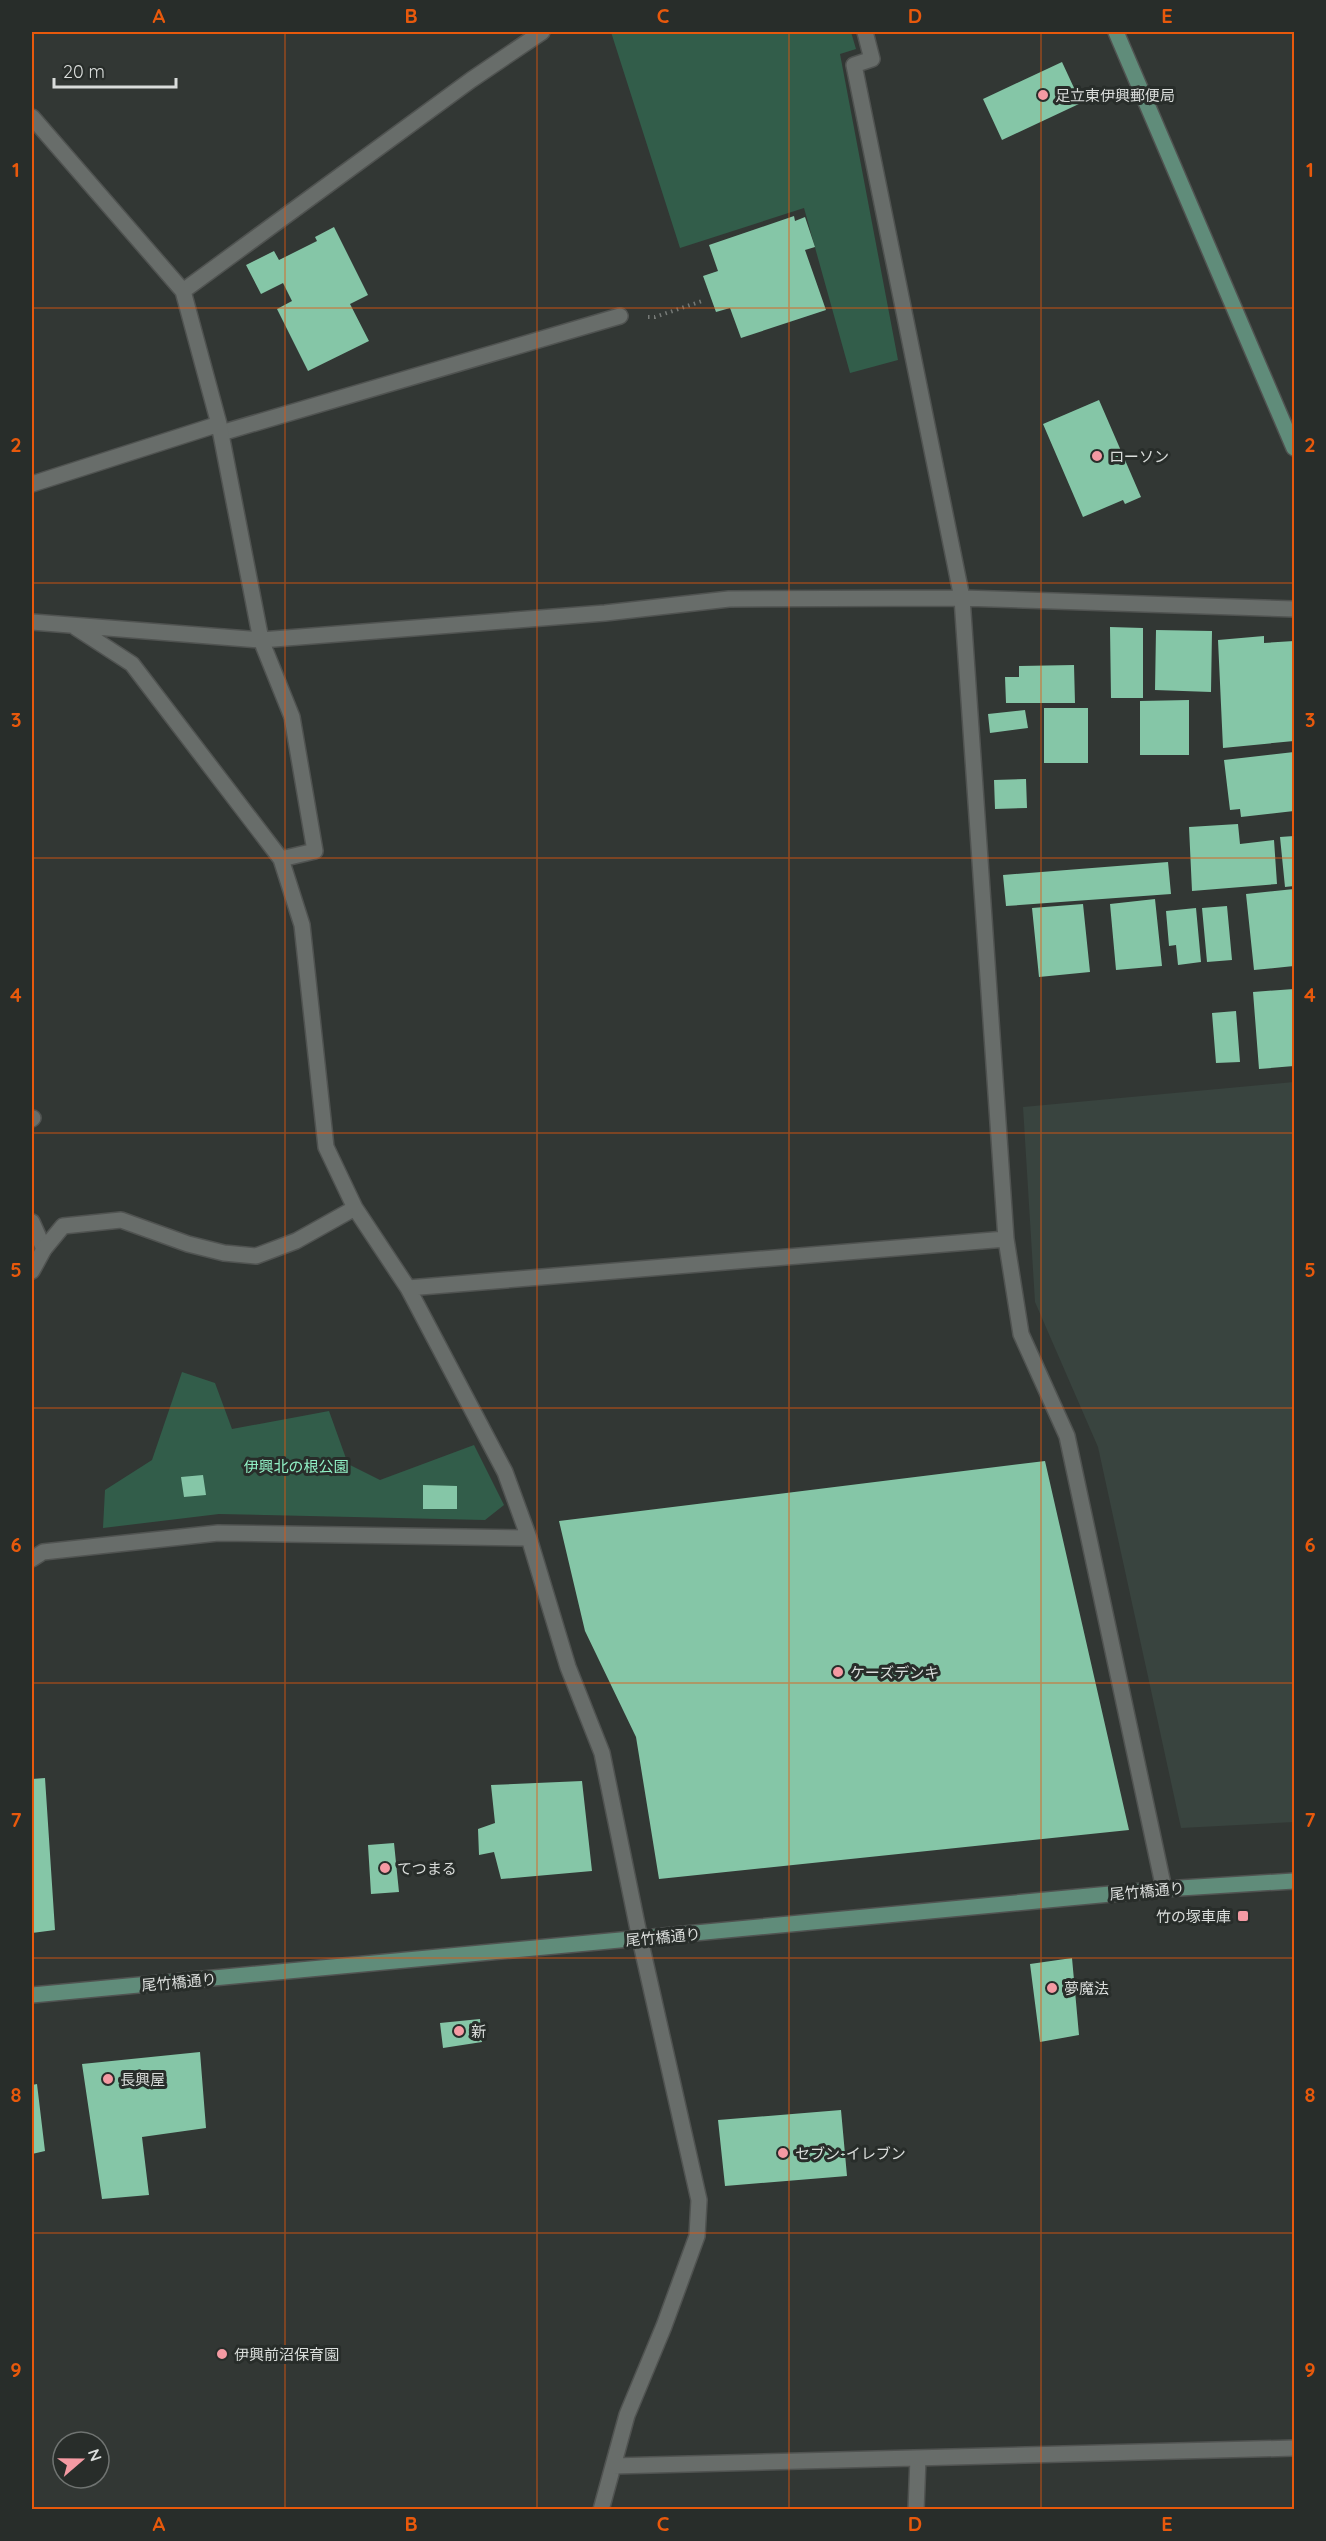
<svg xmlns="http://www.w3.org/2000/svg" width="1326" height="2541" font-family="Quicksand,'Noto Sans JP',sans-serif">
<rect width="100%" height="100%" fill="#323734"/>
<path fill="#39443f" d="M 1294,1082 L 1294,1822 L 1181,1828 L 1098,1447 L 1035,1302 L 1023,1107 Z"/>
<path fill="#325d4a" d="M 611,32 L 851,32 L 856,49 L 840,54 L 898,360 L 850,373 L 804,208 L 680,248 Z
M 182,1372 L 215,1383 L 232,1429 L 329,1411 L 348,1464 L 380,1480 L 474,1445 L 504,1505 L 485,1520 L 219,1514 L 103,1528 L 105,1490 L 152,1460 Z"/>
<path fill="#85c6a7" d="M 1062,62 L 1081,103 L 1002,140 L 983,99 Z
M 794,216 L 795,221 L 805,217 L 815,247 L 805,250 L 826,310 L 741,338 L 730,308 L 716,312 L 703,276 L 718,271 L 709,245 Z
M 334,227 L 368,295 L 350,304 L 369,341 L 308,371 L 277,309 L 292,301 L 283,283 L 261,294 L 246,265 L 274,251 L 279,260 L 317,241 L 315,237 Z
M 1099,400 L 1141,497 L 1125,504 L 1123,500 L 1083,517 L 1043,424 Z
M 1110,627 L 1143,628 L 1143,698 L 1111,698 Z
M 1156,630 L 1212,631 L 1211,692 L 1155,690 Z
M 1264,636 L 1264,643 L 1294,641 L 1294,741 L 1223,748 L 1218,640 Z
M 1074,665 L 1075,703 L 1006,703 L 1005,677 L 1019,677 L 1019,666 Z
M 1189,700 L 1189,755 L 1140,755 L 1140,701 Z
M 1044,708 L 1088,708 L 1088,763 L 1044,763 Z
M 1025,710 L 1028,728 L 990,733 L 988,714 Z
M 1294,752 L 1294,811 L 1241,817 L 1240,809 L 1230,810 L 1224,760 Z
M 1026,779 L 1027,808 L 995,809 L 994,780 Z
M 1238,824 L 1240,844 L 1274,840 L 1277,884 L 1192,891 L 1189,827 Z
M 1294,836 L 1294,886 L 1285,887 L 1280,837 Z
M 1168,862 L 1171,894 L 1006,906 L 1003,875 Z
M 1294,889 L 1294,966 L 1254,970 L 1246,894 Z
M 1155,899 L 1162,966 L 1116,970 L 1110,904 Z
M 1083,904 L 1090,972 L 1039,977 L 1032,908 Z
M 1227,906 L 1232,960 L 1207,962 L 1202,908 Z
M 1196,908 L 1201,962 L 1178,965 L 1176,945 L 1169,946 L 1166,911 Z
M 1294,989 L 1294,1066 L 1259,1069 L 1253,992 Z
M 1236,1011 L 1240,1062 L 1216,1063 L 1212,1013 Z
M 1045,1461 L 1129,1830 L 659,1879 L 636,1737 L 585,1631 L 559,1521 Z
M 203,1475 L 206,1495 L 184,1497 L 181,1477 Z
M 423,1485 L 457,1486 L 457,1509 L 423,1509 Z
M 45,1778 L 55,1930 L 32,1933 L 32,1779 Z
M 582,1781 L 592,1871 L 501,1879 L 494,1852 L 479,1855 L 478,1829 L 495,1823 L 491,1785 Z
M 394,1843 L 399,1892 L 371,1894 L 368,1845 Z
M 1072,1958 L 1079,2035 L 1040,2042 L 1030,1964 Z
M 480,2019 L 482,2042 L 443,2048 L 440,2023 Z
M 200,2052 L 206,2128 L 142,2137 L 149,2195 L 102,2199 L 82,2064 Z
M 37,2084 L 45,2151 L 32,2154 L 32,2085 Z
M 841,2110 L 847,2176 L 725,2186 L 718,2120 Z"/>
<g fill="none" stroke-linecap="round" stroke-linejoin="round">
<g stroke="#505351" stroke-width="18">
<path id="lane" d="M 221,433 L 620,316
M 32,1119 L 33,1118
M 32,1222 L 44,1249"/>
</g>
<g stroke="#505351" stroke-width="18">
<path id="street" d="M 865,32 L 872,59 L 854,65 L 962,598 L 1006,1239 L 1021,1334 L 1067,1436 L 1164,1889
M 32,117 L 183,291 L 219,424 L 261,640 L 292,717 L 315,851 L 281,859 L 302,925 L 326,1147 L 355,1208 L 408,1288 L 505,1472 L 529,1538 L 568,1667 L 602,1753 L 640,1939 L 699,2200 L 697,2236 L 664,2326 L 627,2415 L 601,2510
M 183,291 L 471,80 L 542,32
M 32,484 L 219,424
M 32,622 L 261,640 L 605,613 L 729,599 L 962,598 L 1294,609
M 75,627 L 132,664 L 281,859
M 32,1271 L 44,1249 L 63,1226 L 121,1220 L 188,1244 L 224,1253 L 256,1256 L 296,1241 L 355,1208
M 408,1288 L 1006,1239
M 32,1559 L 43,1552 L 218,1533 L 529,1538
M 613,2466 L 1294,2448
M 916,2510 L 918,2458"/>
</g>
<g stroke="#505351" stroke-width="18">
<path id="secondary" d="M 1116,32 L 1294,448
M 32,1995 L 1164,1889 L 1294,1881"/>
</g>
<path stroke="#767a77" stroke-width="4" stroke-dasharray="1.5 4.5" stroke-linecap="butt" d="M 648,317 L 655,317 L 702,301"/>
<use href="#lane" stroke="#686d6a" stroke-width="15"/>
<use href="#street" stroke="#686d6a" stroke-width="15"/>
<use href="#secondary" stroke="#608c7a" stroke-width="15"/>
</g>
<path fill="none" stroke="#e8590c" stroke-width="1.5" stroke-opacity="0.55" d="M 285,32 L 285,2510M 537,32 L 537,2510M 789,32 L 789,2510M 1041,32 L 1041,2510M 32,308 L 1294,308M 32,583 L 1294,583M 32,858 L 1294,858M 32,1133 L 1294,1133M 32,1408 L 1294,1408M 32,1683 L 1294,1683M 32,1958 L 1294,1958M 32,2233 L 1294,2233"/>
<g fill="#f49aa3" stroke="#282d2a" stroke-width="2">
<circle cx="1043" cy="95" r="6"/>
<circle cx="1097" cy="456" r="6"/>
<circle cx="838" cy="1672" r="6"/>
<circle cx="385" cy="1868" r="6"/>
<rect x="1237" y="1910" width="12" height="12" rx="3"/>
<circle cx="1052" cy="1988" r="6"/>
<circle cx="459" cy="2031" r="6"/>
<circle cx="108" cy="2079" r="6"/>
<circle cx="783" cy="2153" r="6"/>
<circle cx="222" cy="2354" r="6"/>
</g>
<g text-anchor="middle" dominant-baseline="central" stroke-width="6" stroke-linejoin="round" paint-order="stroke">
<g font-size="15" fill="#dadddb" stroke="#282d2a" text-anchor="start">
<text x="1055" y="95">足立東伊興郵便局</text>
<text x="1109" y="456">ローソン</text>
<text x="850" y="1672">ケーズデンキ</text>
<text x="397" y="1868">てつまる</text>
<text x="1231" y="1916" text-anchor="end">竹の塚車庫</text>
<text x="1064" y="1988">夢魔法</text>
<text x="471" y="2031">新</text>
<text x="120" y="2079">長興屋</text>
<text x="795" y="2153">セブン-イレブン</text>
<text x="234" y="2354">伊興前沼保育園</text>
</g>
<g font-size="15" fill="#91f1c5" stroke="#282d2a">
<text x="296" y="1466">伊興北の根公園</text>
</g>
<g font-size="15" fill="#dadddb" stroke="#282d2a">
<text transform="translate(1147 1891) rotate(-5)">尾竹橋通り</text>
<text transform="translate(663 1937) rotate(-5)">尾竹橋通り</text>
<text transform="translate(179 1982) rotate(-5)">尾竹橋通り</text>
</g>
</g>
<rect width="1326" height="2541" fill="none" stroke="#282d2a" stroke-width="66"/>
<g transform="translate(81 2460) rotate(70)"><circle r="28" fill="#282d2a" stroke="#6f7371" stroke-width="1.5"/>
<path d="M0-4.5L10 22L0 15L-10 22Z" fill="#f49aa3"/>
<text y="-9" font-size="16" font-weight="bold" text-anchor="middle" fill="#dadddb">N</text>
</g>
<path d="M54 78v9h122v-9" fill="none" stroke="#dadddb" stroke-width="3"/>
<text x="63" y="78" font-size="18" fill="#dadddb" stroke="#282d2a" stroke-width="4.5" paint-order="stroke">20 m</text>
<rect x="33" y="33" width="1260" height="2475" fill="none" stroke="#e8590c" stroke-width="2"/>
<g font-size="20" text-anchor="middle" font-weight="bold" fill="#e8590c">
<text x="159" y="23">A</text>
<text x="411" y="23">B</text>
<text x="663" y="23">C</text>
<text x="915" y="23">D</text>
<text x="1167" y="23">E</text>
<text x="16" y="177">1</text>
<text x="1310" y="177">1</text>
<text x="16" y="452">2</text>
<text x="1310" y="452">2</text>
<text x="16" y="727">3</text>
<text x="1310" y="727">3</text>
<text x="16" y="1002">4</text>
<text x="1310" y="1002">4</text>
<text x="16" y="1277">5</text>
<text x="1310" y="1277">5</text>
<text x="16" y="1552">6</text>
<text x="1310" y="1552">6</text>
<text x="16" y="1827">7</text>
<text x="1310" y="1827">7</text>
<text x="16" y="2102">8</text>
<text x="1310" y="2102">8</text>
<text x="16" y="2377">9</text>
<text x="1310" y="2377">9</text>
<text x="159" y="2531">A</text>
<text x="411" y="2531">B</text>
<text x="663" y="2531">C</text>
<text x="915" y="2531">D</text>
<text x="1167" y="2531">E</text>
</g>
</svg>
